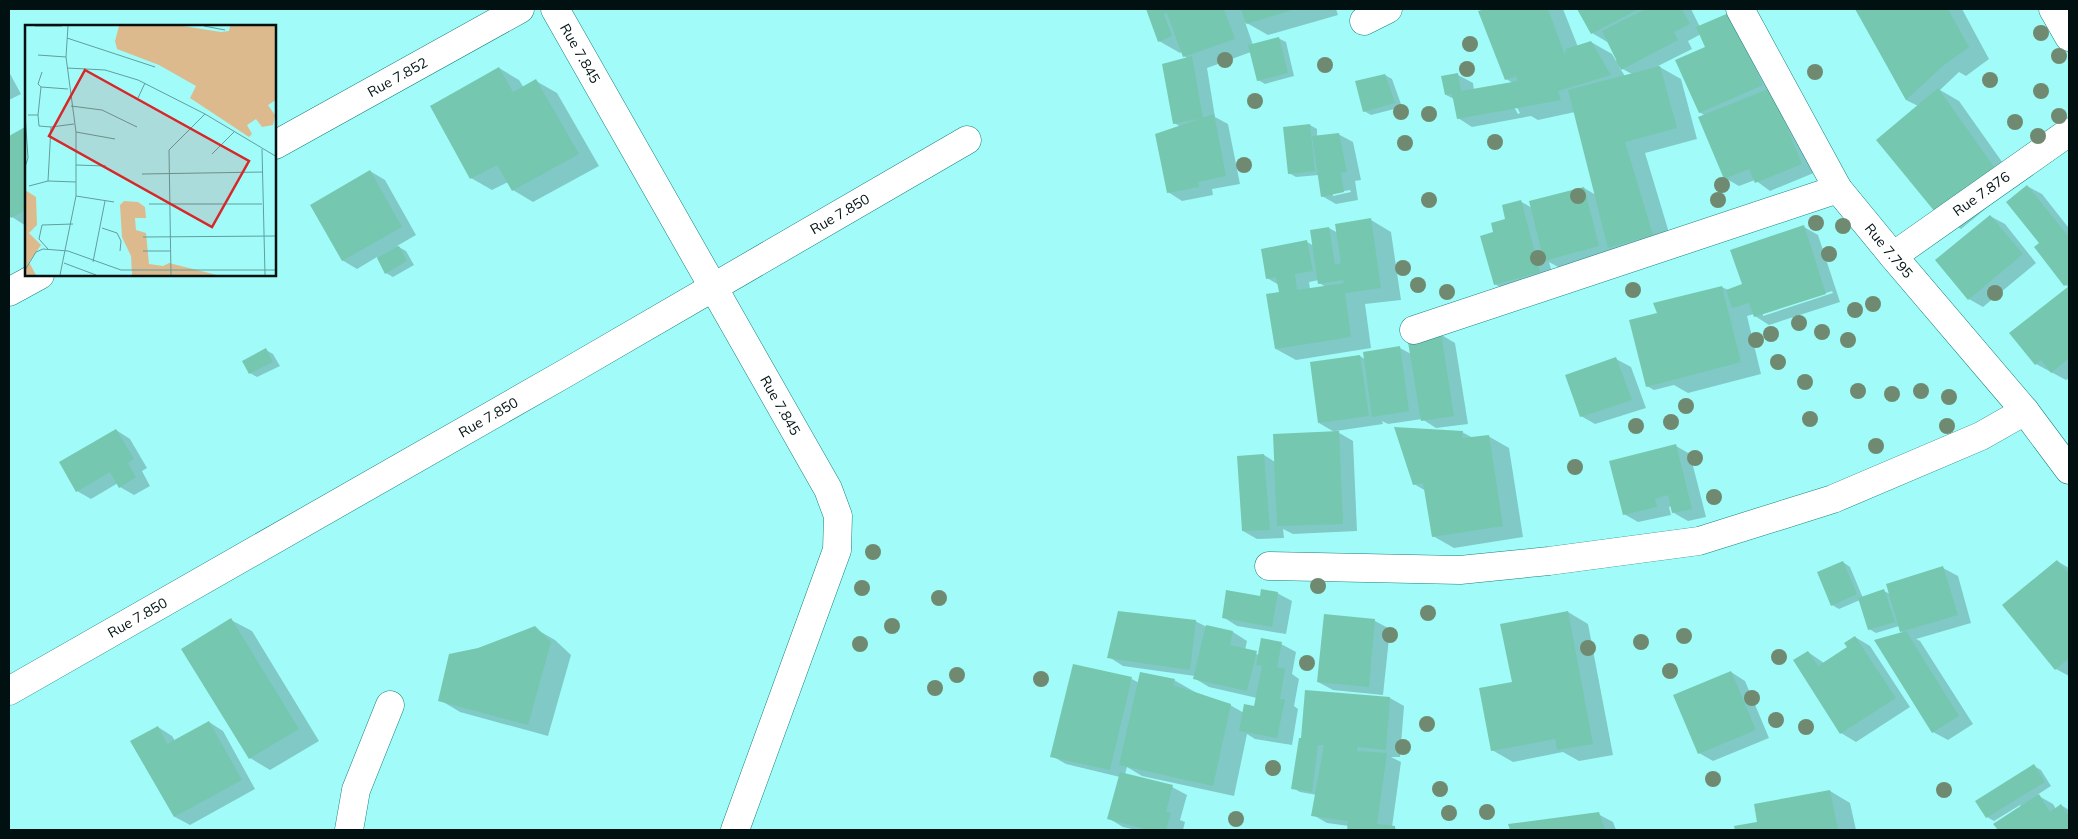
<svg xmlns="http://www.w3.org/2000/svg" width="2078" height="839" font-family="Mulish,sans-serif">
<rect width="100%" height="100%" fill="#a1fcf9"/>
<path fill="#0003" fill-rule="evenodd" d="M 1148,9 L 1336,9 L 1338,15 L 1268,35 L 1245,22 L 1253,45 L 1278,38 L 1286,42 L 1294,76 L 1265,84 L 1258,80 L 1251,52 L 1207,68 L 1215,117 L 1228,124 L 1240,184 L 1212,189 L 1213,195 L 1182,201 L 1168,192 L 1181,127 L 1174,123 L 1187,58 L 1184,56 L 1182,52 L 1180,53 L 1159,41 Z
M 1489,9 L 1563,9 L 1578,47 L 1591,42 L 1612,54 L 1616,61 L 1618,60 L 1609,43 L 1592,33 L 1579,9 L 1691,9 L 1700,27 L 1731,14 L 1816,172 L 1770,191 L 1755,180 L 1739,186 L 1725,178 L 1706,116 L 1699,112 L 1707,47 L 1701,34 L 1688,41 L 1692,49 L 1658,66 L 1681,79 L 1697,139 L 1645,153 L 1673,246 L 1630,259 L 1612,249 L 1613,254 L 1560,268 L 1549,262 L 1554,280 L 1509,293 L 1495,284 L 1495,233 L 1520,201 L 1532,208 L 1584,188 L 1596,195 L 1575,112 L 1538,120 L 1531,116 L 1472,127 L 1458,118 L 1454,99 L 1446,95 L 1458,75 L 1473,83 L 1474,90 L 1513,83 L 1506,79 L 1480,12 ZM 1619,67 L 1632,74 L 1625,76 ZM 1506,93 L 1509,93 L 1520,113 L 1518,114 Z
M 1856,9 L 1962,9 L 1989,59 L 1966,76 L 1959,72 L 1940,90 L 1959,101 L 2017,183 L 1961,229 L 1941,217 L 1918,106 L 1906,100 Z
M 499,68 L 519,80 L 524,88 L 536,81 L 557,93 L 599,166 L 533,202 L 513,190 L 508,182 L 492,190 L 471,178 L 431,106 Z
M 9,72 L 21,94 L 9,100 Z
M 1385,75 L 1392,79 L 1402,107 L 1371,115 L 1364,111 Z
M 1310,125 L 1317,129 L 1317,137 L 1338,134 L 1353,142 L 1361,180 L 1355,181 L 1358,200 L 1336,204 L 1322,196 L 1319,175 L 1296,177 L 1289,173 ZM 1350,190 L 1351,192 L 1333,196 L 1333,193 Z
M 25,128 L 26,129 L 26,226 L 12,217 L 9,212 L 9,137 Z
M 370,171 L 385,180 L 416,235 L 397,246 L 406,251 L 414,265 L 393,277 L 386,273 L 377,257 L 357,269 L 342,260 Z
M 2027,186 L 2042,194 L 2068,227 L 2069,226 L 2069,378 L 2066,380 L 2036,364 L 2011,333 L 2069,287 L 2065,285 L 2036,248 L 2040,244 Z
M 1990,216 L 2005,224 L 2036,263 L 1983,307 L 1969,299 Z
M 1371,220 L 1391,232 L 1401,300 L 1365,304 L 1371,348 L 1296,360 L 1276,349 L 1281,293 L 1279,285 L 1267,278 L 1307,242 L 1314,246 L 1329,228 L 1338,233 ZM 1319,280 L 1319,283 L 1326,287 L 1310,289 L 1309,282 Z
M 1804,227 L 1818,235 L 1840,302 L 1769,325 L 1755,316 L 1754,314 L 1747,316 L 1761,374 L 1688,393 L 1674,385 L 1654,390 L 1647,386 L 1658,314 L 1722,287 L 1728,290 L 1743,285 ZM 1832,291 L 1833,293 L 1763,316 L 1763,313 Z
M 1440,334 L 1455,343 L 1468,424 L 1436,428 L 1422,419 L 1388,424 L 1382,421 L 1383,424 L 1336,431 L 1353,441 L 1357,531 L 1293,534 L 1283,529 L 1284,538 L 1257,539 L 1243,531 L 1264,455 L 1275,462 L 1336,433 L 1319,423 L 1360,356 L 1366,360 L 1400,348 L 1411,354 Z
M 266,350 L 273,354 L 280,366 L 257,377 L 250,373 Z
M 1616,359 L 1631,367 L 1646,408 L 1595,424 L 1581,416 Z
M 116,430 L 130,439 L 147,468 L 142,471 L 150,486 L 134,495 L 120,487 L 118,483 L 91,499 L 77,491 Z
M 1462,432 L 1473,438 L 1488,436 L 1509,448 L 1523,537 L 1454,548 L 1433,536 L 1426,491 L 1414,484 Z
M 1676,446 L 1690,454 L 1706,517 L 1688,521 L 1674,513 L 1672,506 L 1669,507 L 1671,515 L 1638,522 L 1624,514 Z
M 2057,561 L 2069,568 L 2069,676 L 2056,669 L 2004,605 Z
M 1843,562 L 1850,567 L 1863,598 L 1884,591 L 1890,594 L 1943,568 L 1958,576 L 1971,623 L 1916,639 L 1920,641 L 1973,724 L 1948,740 L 1933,732 L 1904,633 L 1901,631 L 1899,626 L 1876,633 L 1869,629 L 1860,600 L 1839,609 L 1832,605 Z
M 1277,593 L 1292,601 L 1286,634 L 1237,626 L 1223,617 L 1261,597 Z
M 1568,612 L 1588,624 L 1613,755 L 1579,761 L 1563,752 L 1513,762 L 1492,750 L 1513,683 Z
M 1325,616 L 1375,621 L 1390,629 L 1383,695 L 1333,690 L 1318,682 Z
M 231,620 L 252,631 L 319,741 L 270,770 L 250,758 Z
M 1195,621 L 1207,627 L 1233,632 L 1247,641 L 1245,650 L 1259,655 L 1281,644 L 1296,652 L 1292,674 L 1299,679 L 1294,706 L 1298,709 L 1292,745 L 1255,739 L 1247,734 L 1234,796 L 1142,776 L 1127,767 L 1125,774 L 1172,787 L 1187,795 L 1180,820 L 1185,822 L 1183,830 L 1136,830 L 1123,827 L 1108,818 L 1120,777 L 1066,764 L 1052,756 L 1132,679 L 1139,683 L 1174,680 L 1195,692 L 1230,705 L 1244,713 L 1255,708 L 1257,698 L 1209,687 L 1194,678 L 1195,676 L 1123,666 L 1109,657 Z
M 534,628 L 555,640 L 571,655 L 548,736 L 460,712 L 440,700 L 478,649 Z
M 1855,637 L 1870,646 L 1910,707 L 1856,742 L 1841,733 L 1795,660 L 1808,652 L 1824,663 L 1848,648 Z
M 1731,672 L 1745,681 L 1769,738 L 1713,761 L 1699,753 Z
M 1390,698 L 1404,706 L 1400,757 L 1391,757 L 1401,762 L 1392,827 L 1399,830 L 1348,830 L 1349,826 L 1327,823 L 1313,815 L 1317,795 L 1300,792 L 1293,788 L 1300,739 Z
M 209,722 L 223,731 L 255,789 L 190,825 L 175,817 L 132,741 L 158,727 L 172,736 L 175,741 Z
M 2034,766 L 2041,770 L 2051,786 L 2037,795 L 2053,804 L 2056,809 L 2061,805 L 2069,810 L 2069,830 L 1999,830 L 1995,824 L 2021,807 L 2020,805 L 1994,821 L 1987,817 Z
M 1830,791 L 1850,803 L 1856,830 L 1736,830 L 1736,827 L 1759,823 Z
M 1598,814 L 1613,822 L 1616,830 L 1511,830 L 1510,825 Z"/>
<path fill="#76c7af" d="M 1146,9 L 1224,9 L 1235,39 L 1183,57 L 1167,13 L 1164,14 L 1172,36 L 1158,42 Z
M 1241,9 L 1296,9 L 1246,24 Z
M 1485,9 L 1548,9 L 1565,55 L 1566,49 L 1591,41 L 1611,75 L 1558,91 L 1561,100 L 1457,119 L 1452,94 L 1445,95 L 1441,76 L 1458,73 L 1461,91 L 1518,81 L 1516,76 L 1505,80 L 1478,11 Z
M 1577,9 L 1639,9 L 1591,34 Z
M 1645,9 L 1682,9 L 1690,24 L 1674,32 L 1678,40 L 1621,70 L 1602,31 Z
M 1855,9 L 1948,9 L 1969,47 L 1944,65 L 1906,100 Z
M 1731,12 L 1763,85 L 1699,113 L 1675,60 L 1705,47 L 1696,27 Z
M 1279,37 L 1288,73 L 1257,81 L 1248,45 Z
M 1192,56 L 1203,118 L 1173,124 L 1162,64 Z
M 1660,66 L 1677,128 L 1625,142 L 1653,235 L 1608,248 L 1568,90 Z
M 499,67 L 513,92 L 536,79 L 579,154 L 512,191 L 497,165 L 470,179 L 430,106 Z
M 1385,74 L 1395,103 L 1363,112 L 1355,81 Z
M 1771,88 L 1802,164 L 1755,183 L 1749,169 L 1724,179 L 1698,117 Z
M 1938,88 L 1997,171 L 1940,218 L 1876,140 Z
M 1214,114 L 1226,176 L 1198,182 L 1199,187 L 1167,193 L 1155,134 Z
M 1310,124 L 1315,171 L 1288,174 L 1283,127 Z
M 25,127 L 26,130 L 26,210 L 11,218 L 9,215 L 9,136 Z
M 1339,133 L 1347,172 L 1341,173 L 1344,192 L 1321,197 L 1312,136 Z
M 370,170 L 402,227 L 342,261 L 310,205 Z
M 2027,185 L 2069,237 L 2069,282 L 2064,286 L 2034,247 L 2039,243 L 2006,202 Z
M 1584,187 L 1599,246 L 1544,261 L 1529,201 Z
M 1521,200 L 1540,272 L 1494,285 L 1480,236 L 1493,232 L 1491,223 L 1505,219 L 1502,205 Z
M 1990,215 L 2023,254 L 1968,300 L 1935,260 Z
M 1371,218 L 1381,288 L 1345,293 L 1351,337 L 1275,349 L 1266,294 L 1279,292 L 1276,277 L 1266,279 L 1261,249 L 1307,240 L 1313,271 L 1295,274 L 1297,290 L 1344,283 L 1343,280 L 1318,284 L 1310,230 L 1329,227 L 1335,265 L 1341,263 L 1335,224 Z
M 1804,225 L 1826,294 L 1754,317 L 1749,303 L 1732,308 L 1726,290 L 1742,284 L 1730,250 Z
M 399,246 L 407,261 L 385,274 L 377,258 Z
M 1722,286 L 1741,362 L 1646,387 L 1629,320 L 1657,313 L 1653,303 Z
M 2069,286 L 2069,358 L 2051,373 L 2041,360 L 2035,365 L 2009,333 Z
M 1441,333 L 1454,416 L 1421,421 L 1408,342 Z
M 1400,346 L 1409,411 L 1372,417 L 1363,352 Z
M 266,348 L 273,362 L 249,374 L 242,361 Z
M 1360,355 L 1369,416 L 1318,423 L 1310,362 Z
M 1616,357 L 1632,400 L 1580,417 L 1565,375 Z
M 1394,427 L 1463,431 L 1462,438 L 1489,435 L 1503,526 L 1432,537 L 1423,483 L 1413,485 Z
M 116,429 L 134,459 L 128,463 L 136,477 L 119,488 L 110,472 L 76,492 L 59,462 Z
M 1339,431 L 1343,524 L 1277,526 L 1273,434 Z
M 1676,444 L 1692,509 L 1672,513 L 1668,495 L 1655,499 L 1657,507 L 1623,515 L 1609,461 Z
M 1264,454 L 1270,530 L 1242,531 L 1237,456 Z
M 2057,560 L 2069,574 L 2069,658 L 2055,670 L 2002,605 Z
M 1843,561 L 1857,594 L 1831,606 L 1817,572 Z
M 1943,566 L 1958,615 L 1900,632 L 1886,584 Z
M 1261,589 L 1278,592 L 1272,627 L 1222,618 L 1226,590 L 1260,596 Z
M 1884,589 L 1895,622 L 1868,630 L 1858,598 Z
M 1118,611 L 1196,620 L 1190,670 L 1107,658 Z
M 1568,611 L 1593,744 L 1557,750 L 1555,739 L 1491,751 L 1479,688 L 1512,682 L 1500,624 Z
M 1324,614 L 1375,619 L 1369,687 L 1317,682 Z
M 231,618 L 299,729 L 249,759 L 181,649 Z
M 1206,625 L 1233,631 L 1230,645 L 1257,651 L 1247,691 L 1193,679 Z
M 535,626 L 551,642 L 528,725 L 438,701 L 449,654 L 478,648 Z
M 1906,631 L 1959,716 L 1932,733 L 1874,640 Z
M 1855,636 L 1896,698 L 1840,734 L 1793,660 L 1808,651 L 1818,666 L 1847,647 L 1844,643 Z
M 1261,638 L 1282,642 L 1277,667 L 1285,669 L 1280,699 L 1285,699 L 1277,738 L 1239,731 L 1244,704 L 1254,706 L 1262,666 L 1256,665 Z
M 1073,664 L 1132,677 L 1110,770 L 1050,757 Z
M 1731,671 L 1756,730 L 1698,754 L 1673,695 Z
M 1140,672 L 1175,679 L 1173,685 L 1231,704 L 1213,786 L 1119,765 Z
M 1305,690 L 1390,697 L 1386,750 L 1357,747 L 1357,751 L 1387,753 L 1377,824 L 1395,826 L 1395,830 L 1347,830 L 1348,821 L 1311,816 L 1324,745 L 1318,745 L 1312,792 L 1291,789 L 1299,738 L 1301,738 Z
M 209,721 L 242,780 L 174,817 L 130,741 L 158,726 L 167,744 Z
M 2034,764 L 2045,782 L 1986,818 L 1975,801 Z
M 1120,772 L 1173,785 L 1166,812 L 1171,813 L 1166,830 L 1149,830 L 1107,819 Z
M 1830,790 L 1838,830 L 1735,830 L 1734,826 L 1757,822 L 1754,804 Z
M 2039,794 L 2050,812 L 2061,804 L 2069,817 L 2069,830 L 1998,830 L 1993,824 Z
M 1599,812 L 1605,830 L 1510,830 L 1508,824 Z"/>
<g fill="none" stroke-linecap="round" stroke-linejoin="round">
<g stroke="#19807e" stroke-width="29">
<g id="minor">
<path id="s1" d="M 555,9 L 828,489 L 838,516 L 837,550 L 735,830"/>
<path id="s2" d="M 1740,9 L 1838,189 L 1893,256 L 2025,411 L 2069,470"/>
<path d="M 2053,9 L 2069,37"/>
<path d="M 1364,21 L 1388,9"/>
<path id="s3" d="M 275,145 L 520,9"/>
<path id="s4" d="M 1893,256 L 2069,132"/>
<path d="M 9,292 L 40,275"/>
<path d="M 1414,330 L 1838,189"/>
<path d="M 1269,566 L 1460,570 L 1549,561 L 1699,541 L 1833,499 L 1981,436 L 2025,411"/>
<path id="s5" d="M 9,691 L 564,374 L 967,140"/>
<path d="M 349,830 L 356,790 L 390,705"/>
</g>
</g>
<use href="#minor" stroke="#fff" stroke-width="28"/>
</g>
<g fill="#6f8a70">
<circle cx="2041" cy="33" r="8"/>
<circle cx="1470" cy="44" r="8"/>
<circle cx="2059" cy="56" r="8"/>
<circle cx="1225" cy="60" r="8"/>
<circle cx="1325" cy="65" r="8"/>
<circle cx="1467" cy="69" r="8"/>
<circle cx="1815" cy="72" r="8"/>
<circle cx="1990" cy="80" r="8"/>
<circle cx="2041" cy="91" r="8"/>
<circle cx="1255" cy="101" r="8"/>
<circle cx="1401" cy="112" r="8"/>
<circle cx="1429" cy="114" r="8"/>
<circle cx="2059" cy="116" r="8"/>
<circle cx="2015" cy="122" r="8"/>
<circle cx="2038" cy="136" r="8"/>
<circle cx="1495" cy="142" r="8"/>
<circle cx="1405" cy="143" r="8"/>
<circle cx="1244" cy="165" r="8"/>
<circle cx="1722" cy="185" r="8"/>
<circle cx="1578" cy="196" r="8"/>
<circle cx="1429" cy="200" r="8"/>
<circle cx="1718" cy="200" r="8"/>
<circle cx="1816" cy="223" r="8"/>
<circle cx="1843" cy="226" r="8"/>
<circle cx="1829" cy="254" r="8"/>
<circle cx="1538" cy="258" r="8"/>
<circle cx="1403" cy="268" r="8"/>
<circle cx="1418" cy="285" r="8"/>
<circle cx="1633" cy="290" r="8"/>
<circle cx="1447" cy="292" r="8"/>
<circle cx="1995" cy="293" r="8"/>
<circle cx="1873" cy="304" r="8"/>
<circle cx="1855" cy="310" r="8"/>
<circle cx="1799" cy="323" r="8"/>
<circle cx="1822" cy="332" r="8"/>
<circle cx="1771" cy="334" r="8"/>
<circle cx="1756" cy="340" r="8"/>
<circle cx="1848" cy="340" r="8"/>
<circle cx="1778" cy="362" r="8"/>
<circle cx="1805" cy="382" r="8"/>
<circle cx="1858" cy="391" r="8"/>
<circle cx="1921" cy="391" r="8"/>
<circle cx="1892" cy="394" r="8"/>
<circle cx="1949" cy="397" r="8"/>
<circle cx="1686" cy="406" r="8"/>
<circle cx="1810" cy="419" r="8"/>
<circle cx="1671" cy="422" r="8"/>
<circle cx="1636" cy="426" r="8"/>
<circle cx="1947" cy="426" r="8"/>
<circle cx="1876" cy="446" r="8"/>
<circle cx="1695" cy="458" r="8"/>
<circle cx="1575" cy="467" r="8"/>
<circle cx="1714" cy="497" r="8"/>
<circle cx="873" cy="552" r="8"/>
<circle cx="1318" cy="586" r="8"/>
<circle cx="862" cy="588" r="8"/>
<circle cx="939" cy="598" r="8"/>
<circle cx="1428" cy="613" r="8"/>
<circle cx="892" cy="626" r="8"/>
<circle cx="1390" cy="635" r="8"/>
<circle cx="1684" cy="636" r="8"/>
<circle cx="1641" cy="642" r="8"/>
<circle cx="860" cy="644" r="8"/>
<circle cx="1588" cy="648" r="8"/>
<circle cx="1779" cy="657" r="8"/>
<circle cx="1307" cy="663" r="8"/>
<circle cx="1670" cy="671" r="8"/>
<circle cx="957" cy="675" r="8"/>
<circle cx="1041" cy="679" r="8"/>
<circle cx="935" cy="688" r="8"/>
<circle cx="1752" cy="698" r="8"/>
<circle cx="1776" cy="720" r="8"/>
<circle cx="1427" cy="724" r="8"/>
<circle cx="1806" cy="727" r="8"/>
<circle cx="1403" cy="747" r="8"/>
<circle cx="1273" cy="768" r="8"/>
<circle cx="1713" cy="779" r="8"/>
<circle cx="1440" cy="789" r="8"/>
<circle cx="1944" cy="790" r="8"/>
<circle cx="1487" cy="812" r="8"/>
<circle cx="1449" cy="813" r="8"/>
<circle cx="1236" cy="819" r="8"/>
</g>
<g text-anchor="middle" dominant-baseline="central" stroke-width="4" stroke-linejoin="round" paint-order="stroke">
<g font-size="14" fill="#011111" stroke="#fff">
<text stroke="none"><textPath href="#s1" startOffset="51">Rue 7.845</textPath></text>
<text stroke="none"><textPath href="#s3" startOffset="140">Rue 7.852</textPath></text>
<text stroke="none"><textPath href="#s4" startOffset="108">Rue 7.876</textPath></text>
<text stroke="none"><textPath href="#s5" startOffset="958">Rue 7.850</textPath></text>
<text stroke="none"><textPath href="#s2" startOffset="285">Rue 7.795</textPath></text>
<text stroke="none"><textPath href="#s1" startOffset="456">Rue 7.845</textPath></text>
<text stroke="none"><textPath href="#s5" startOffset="552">Rue 7.850</textPath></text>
<text stroke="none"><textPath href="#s5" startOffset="148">Rue 7.850</textPath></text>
</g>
</g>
<g transform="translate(25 25)">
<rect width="251" height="251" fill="#a1fcf9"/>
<path d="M 94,1 L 158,1 L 196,7 L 204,6 L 205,1 L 251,1 L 251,75 L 243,80 L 250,90 L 248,100 L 237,102 L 231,94 L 222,100 L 227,109 L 224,112 L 165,73 L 171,61 L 134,40 L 92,24 L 90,16 ZM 0,165 L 11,172 L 12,200 L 4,208 L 16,220 L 4,237 L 11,250 L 0,250 ZM 99,176 L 113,177 L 120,182 L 121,193 L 110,193 L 111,205 L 121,208 L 124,239 L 138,241 L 144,238 L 192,250 L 107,250 L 106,231 L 97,212 L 95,180 Z" fill="#dcba8e"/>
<path fill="none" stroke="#619e9c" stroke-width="1" d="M 10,1 L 37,1M 179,1 L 200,5M 42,13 L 130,42M 13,30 L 41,32M 42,43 L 80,45 L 113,55 L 180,89 L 252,132M 16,62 L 13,59 L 17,47M 113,73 L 120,58M 46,81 L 77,85 L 112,102M 3,90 L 13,90 L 16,62 L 43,64M 13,90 L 14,101 L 26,102M 49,99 L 26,102 L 23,156 L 51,157M 51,107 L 90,114M 237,124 L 240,250M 187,129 L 209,107M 51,140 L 81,141M 0,142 L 3,133 L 0,89M 117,149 L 238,147M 4,161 L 23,156M 51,171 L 89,177M 124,179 L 237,179M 77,203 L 92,208 L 96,216 L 95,226M 118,212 L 252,211M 23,224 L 14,214 L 17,200 L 48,199M 118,226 L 145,226M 68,237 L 80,176M 39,238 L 71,250M 0,245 L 11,227 L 18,224 L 43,226 L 96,245 L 252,245M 35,250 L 51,171 L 51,107 L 41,32 L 43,1M 146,250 L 144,125 L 180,89"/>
<path fill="#d62828" fill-opacity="0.15" stroke="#d62828" stroke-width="2.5" d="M 60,45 L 224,136 L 187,202 L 24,111 Z"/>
<rect width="251" height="251" fill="none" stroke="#011111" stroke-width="2.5"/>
</g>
<rect width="2078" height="839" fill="none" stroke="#011111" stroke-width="20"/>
</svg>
